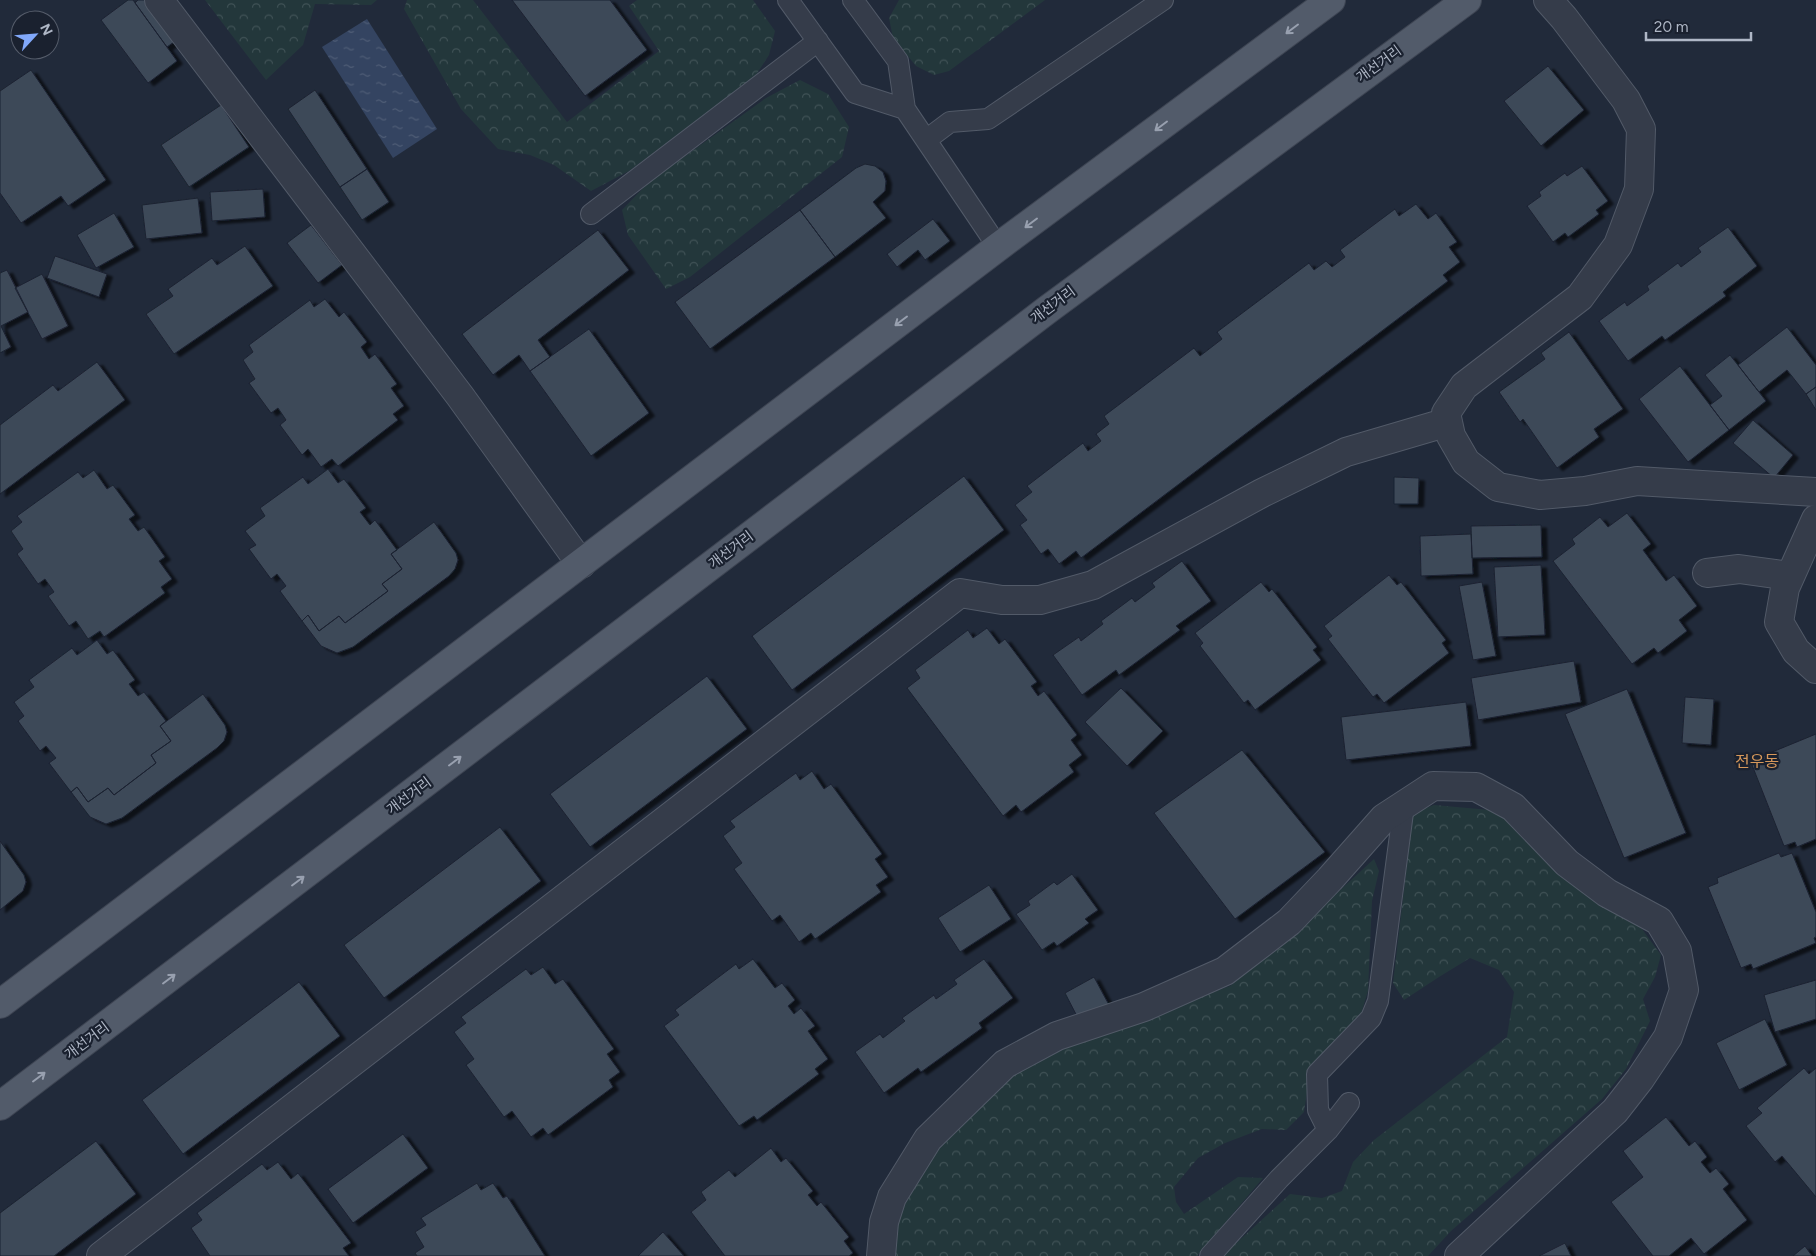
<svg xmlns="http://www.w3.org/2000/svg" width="1816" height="1256" font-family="Figtree,'Noto Sans KR',sans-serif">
<defs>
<pattern id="forest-crowns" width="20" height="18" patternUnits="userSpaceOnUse" patternTransform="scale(1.25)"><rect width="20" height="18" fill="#23373b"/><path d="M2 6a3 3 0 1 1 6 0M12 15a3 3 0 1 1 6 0" fill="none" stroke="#405256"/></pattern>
<pattern id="water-ripples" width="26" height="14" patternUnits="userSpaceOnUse" patternTransform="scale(1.25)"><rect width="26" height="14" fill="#344461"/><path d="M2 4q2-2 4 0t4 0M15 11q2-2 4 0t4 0" fill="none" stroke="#4f5d76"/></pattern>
<filter id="shadow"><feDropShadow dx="5.5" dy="3" stdDeviation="1" flood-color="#0009"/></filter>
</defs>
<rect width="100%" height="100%" fill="#212a3a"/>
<path fill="url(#forest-crowns)" d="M 205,0 L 377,0 L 371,5 L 315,4 L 303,45 L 266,80 Z
M 407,0 L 473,0 L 567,122 L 659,51 L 629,6 L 637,0 L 753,0 L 775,31 L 769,55 L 752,81 L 629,171 L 591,191 L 554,165 L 530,155 L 498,149 L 461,109 L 404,9 Z
M 899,0 L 1045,0 L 949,71 L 934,75 L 916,66 L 893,38 L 889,18 Z
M 800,80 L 828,94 L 849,127 L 842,157 L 690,277 L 666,289 L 628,235 L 622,210 L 649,182 L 766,98 Z
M 1434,805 L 1490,810 L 1512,822 L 1600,901 L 1642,929 L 1661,955 L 1655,977 L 1643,999 L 1650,1021 L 1626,1069 L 1602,1099 L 1451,1231 L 1428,1256 L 1222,1256 L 1290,1194 L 1322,1198 L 1342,1191 L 1353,1162 L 1374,1140 L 1507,1037 L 1514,992 L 1499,970 L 1470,958 L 1439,977 L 1404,1000 L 1393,983 L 1413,813 Z
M 1374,859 L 1379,871 L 1372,901 L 1368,991 L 1361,1014 L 1311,1066 L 1304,1112 L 1286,1130 L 1262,1129 L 1225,1143 L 1198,1158 L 1174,1187 L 1176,1202 L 1184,1214 L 1238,1177 L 1263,1178 L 1197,1256 L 892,1256 L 895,1229 L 905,1201 L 937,1145 L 1008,1077 L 1059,1047 L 1230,986 L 1313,915 Z"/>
<path fill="url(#water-ripples)" d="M 367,19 L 437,129 L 393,158 L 322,47 Z"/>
<path fill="#3d4859" stroke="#1c2331" filter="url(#shadow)" d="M 128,0 L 133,0 L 177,61 L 148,83 L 101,20 Z
M 138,0 L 149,0 L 178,39 L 167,47 L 135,3 Z
M 512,0 L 610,0 L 647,50 L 585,96 Z
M 1548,66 L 1584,110 L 1541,146 L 1504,101 Z
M 31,70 L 106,180 L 68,206 L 61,196 L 21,223 L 0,193 L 0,91 Z
M 315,90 L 367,169 L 340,187 L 288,109 Z
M 221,105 L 249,147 L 189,187 L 161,145 Z
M 865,164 L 875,166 L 883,172 L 886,181 L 885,191 L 873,202 L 886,218 L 835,257 L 800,210 L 856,168 Z
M 1582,166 L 1608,201 L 1596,210 L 1599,214 L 1568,237 L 1565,233 L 1553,242 L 1527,206 L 1541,196 L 1539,192 L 1565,173 L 1567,176 Z
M 367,169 L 389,202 L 362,220 L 340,187 Z
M 263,189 L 265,217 L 212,221 L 210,192 Z
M 198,198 L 202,233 L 146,239 L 142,205 Z
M 1416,204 L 1428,219 L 1436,213 L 1457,242 L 1449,247 L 1460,262 L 1443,275 L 1448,281 L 1081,558 L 1076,551 L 1059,564 L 1048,549 L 1041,554 L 1020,525 L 1027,520 L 1015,505 L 1032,492 L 1027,486 L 1083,443 L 1088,451 L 1101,441 L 1096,434 L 1109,424 L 1104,416 L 1194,348 L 1200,356 L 1222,339 L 1217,332 L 1309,263 L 1314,270 L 1326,261 L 1332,267 L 1345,257 L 1340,250 L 1395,209 L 1399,216 Z
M 800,210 L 835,257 L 710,349 L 675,302 Z
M 114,213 L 134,247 L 96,268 L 77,235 Z
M 933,219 L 950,241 L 925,260 L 918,250 L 897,267 L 887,254 Z
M 311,225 L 342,265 L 318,283 L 287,243 Z
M 1728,227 L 1757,266 L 1723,292 L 1726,296 L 1665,340 L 1662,336 L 1628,361 L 1599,321 L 1625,302 L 1627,306 L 1649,290 L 1647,286 L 1678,263 L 1681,267 L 1701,252 L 1698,248 Z
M 598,230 L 629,270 L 538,340 L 550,357 L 530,371 L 519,355 L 493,375 L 462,334 Z
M 245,246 L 273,286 L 174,354 L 146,314 L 173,296 L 168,289 L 212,258 L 217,265 Z
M 55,256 L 107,274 L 99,297 L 47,278 Z
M 7,270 L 28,312 L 1,326 L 11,347 L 0,353 L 0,273 Z
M 42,274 L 68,326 L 42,339 L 15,288 Z
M 325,299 L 339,317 L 344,312 L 367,342 L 361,347 L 369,359 L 375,354 L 397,384 L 391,388 L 404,406 L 393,414 L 398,420 L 338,466 L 332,459 L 321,467 L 308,449 L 302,455 L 280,425 L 286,420 L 278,408 L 271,413 L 249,383 L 255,379 L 243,360 L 253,352 L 249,345 L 310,300 L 314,307 Z
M 1787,327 L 1816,365 L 1816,387 L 1806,394 L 1787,370 L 1759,392 L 1738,365 Z
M 589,329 L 649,413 L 591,456 L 530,371 Z
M 1569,332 L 1623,409 L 1594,429 L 1599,437 L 1557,468 L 1523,419 L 1520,422 L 1499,392 L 1545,359 L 1541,353 Z
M 1730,355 L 1766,401 L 1729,430 L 1710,405 L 1722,396 L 1705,375 Z
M 97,362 L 125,400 L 0,494 L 0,425 L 53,385 L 58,391 Z
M 1680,366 L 1729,430 L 1688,462 L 1639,399 Z
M 1816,387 L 1816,410 L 1806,394 Z
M 1753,420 L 1793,455 L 1774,478 L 1733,443 Z
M 328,469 L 338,483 L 344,479 L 366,508 L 360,512 L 370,525 L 375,520 L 397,550 L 391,554 L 402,569 L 382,584 L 388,591 L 345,623 L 339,616 L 319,631 L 308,615 L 302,621 L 280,591 L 286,586 L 277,574 L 271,579 L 249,549 L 256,545 L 245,531 L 265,516 L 260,508 L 303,477 L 308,484 Z
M 94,470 L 107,489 L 113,485 L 135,515 L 129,519 L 138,531 L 144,527 L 165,557 L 159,561 L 172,579 L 161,587 L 165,593 L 104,637 L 100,631 L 88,639 L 76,621 L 69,626 L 48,596 L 54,592 L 45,579 L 38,584 L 17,554 L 23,549 L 11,531 L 22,522 L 17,516 L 78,472 L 83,478 Z
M 964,476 L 1004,530 L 792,690 L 752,636 Z
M 1394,477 L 1419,478 L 1418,504 L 1394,504 Z
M 1627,513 L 1651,544 L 1643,550 L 1666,581 L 1674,575 L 1697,606 L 1679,620 L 1687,631 L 1658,653 L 1654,648 L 1632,664 L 1553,561 L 1575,544 L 1572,539 L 1600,517 L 1608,527 Z
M 434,522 L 456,553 L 458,560 L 455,569 L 449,576 L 353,647 L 337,653 L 321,646 L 302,621 L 308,615 L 319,631 L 339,616 L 345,623 L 388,591 L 382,584 L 402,569 L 391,554 Z
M 1541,525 L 1542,557 L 1472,558 L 1471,526 Z
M 1471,534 L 1473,574 L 1421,576 L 1420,536 Z
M 1182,561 L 1211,601 L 1176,626 L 1180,630 L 1119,675 L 1116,670 L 1082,695 L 1053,655 L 1079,637 L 1081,641 L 1103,624 L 1101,621 L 1132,598 L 1135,602 L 1155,587 L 1152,583 Z
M 1541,565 L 1545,635 L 1498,637 L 1494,567 Z
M 1389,575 L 1397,585 L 1401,582 L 1446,640 L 1442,643 L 1449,653 L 1384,703 L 1377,694 L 1373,697 L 1328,639 L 1332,636 L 1324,626 Z
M 1261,582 L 1269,592 L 1272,589 L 1317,647 L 1313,650 L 1321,660 L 1255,710 L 1248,700 L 1244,703 L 1200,646 L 1203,643 L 1195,633 Z
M 1482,582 L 1496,656 L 1473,660 L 1459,586 Z
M 987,628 L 999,644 L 1005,639 L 1037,682 L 1031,686 L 1038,696 L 1044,691 L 1077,735 L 1071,740 L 1082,755 L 1069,765 L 1074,772 L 1021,812 L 1016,805 L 1003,816 L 907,688 L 920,678 L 915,670 L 968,630 L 973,638 Z
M 97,640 L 107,654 L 113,650 L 135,680 L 129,684 L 138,696 L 144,692 L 166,721 L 160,726 L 171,741 L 151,755 L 156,763 L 114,795 L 108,788 L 88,802 L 77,787 L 71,792 L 49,763 L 56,758 L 46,746 L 40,751 L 18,721 L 24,716 L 14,702 L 34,687 L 29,680 L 72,648 L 77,655 Z
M 1574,661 L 1581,702 L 1478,720 L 1471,678 Z
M 707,676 L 747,729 L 590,847 L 550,794 Z
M 1121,688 L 1163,731 L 1127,766 L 1085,722 Z
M 1627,689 L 1686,833 L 1624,858 L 1565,714 Z
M 203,694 L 225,725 L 227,732 L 224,741 L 217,748 L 122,818 L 106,824 L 90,817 L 71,792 L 77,787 L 88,802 L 108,788 L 114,795 L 156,763 L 151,755 L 171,741 L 160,726 Z
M 1685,697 L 1714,699 L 1711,745 L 1682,743 Z
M 1466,702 L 1471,746 L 1346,760 L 1341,717 Z
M 1816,734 L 1816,839 L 1797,847 L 1795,842 L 1784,846 L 1752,765 L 1763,761 L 1760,757 Z
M 1242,750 L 1325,852 L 1235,919 L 1154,813 Z
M 812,771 L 824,789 L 831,784 L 882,854 L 875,859 L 888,877 L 876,885 L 881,892 L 815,939 L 811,933 L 799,942 L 780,915 L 772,921 L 734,869 L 742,863 L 723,836 L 735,827 L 730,821 L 796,773 L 800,780 Z
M 500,827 L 541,881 L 384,998 L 344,945 Z
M 0,841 L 24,875 L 26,882 L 23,891 L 0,910 Z
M 1779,853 L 1781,857 L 1792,853 L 1816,912 L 1816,937 L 1814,938 L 1816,943 L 1753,969 L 1751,964 L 1741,968 L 1708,887 L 1718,883 L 1717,878 Z
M 1072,874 L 1098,910 L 1085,919 L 1089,923 L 1057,946 L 1054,942 L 1042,950 L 1016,914 L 1030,905 L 1028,901 L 1054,882 L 1057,885 Z
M 989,885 L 1011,919 L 960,952 L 938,918 Z
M 753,959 L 775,988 L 782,983 L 795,1000 L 788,1006 L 794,1014 L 801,1008 L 815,1026 L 808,1031 L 828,1059 L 815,1069 L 819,1074 L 757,1120 L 754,1116 L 739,1126 L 664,1026 L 679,1015 L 675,1010 L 736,964 L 739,969 Z
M 984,959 L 1013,998 L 979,1023 L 982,1028 L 921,1072 L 918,1068 L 884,1093 L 855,1052 L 880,1034 L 883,1038 L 905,1021 L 902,1018 L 934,995 L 936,999 L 957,984 L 954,980 Z
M 543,967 L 555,984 L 563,979 L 614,1049 L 607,1054 L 620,1072 L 609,1080 L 613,1087 L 548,1135 L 543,1128 L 531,1137 L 512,1111 L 504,1117 L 466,1065 L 474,1059 L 454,1032 L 466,1023 L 461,1017 L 526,969 L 531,975 Z
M 1094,977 L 1109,1005 L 1080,1022 L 1065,993 Z
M 1816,980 L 1816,1019 L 1775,1032 L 1764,995 Z
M 299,982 L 340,1036 L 183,1154 L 142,1100 Z
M 1765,1019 L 1787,1065 L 1739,1090 L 1716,1043 Z
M 1804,1068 L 1809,1074 L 1816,1068 L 1816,1197 L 1782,1156 L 1775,1162 L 1746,1126 L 1762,1113 L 1757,1108 Z
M 1666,1117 L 1689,1146 L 1695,1141 L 1707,1157 L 1701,1162 L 1710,1173 L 1716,1168 L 1729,1184 L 1723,1189 L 1747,1220 L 1704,1254 L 1691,1238 L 1669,1256 L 1653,1256 L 1611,1202 L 1643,1177 L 1623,1151 Z
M 403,1134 L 428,1168 L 353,1223 L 328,1189 Z
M 96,1141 L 136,1194 L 54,1256 L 0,1256 L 0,1213 Z
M 771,1148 L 781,1162 L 786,1158 L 813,1191 L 808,1195 L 817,1206 L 821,1202 L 849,1237 L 844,1241 L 853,1253 L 849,1256 L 725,1256 L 691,1212 L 706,1200 L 701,1192 L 729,1170 L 735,1177 Z
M 278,1162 L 291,1179 L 298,1173 L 351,1243 L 343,1248 L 349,1256 L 210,1256 L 191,1228 L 202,1220 L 197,1213 L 262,1164 L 267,1170 Z
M 477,1183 L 481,1190 L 493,1183 L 503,1198 L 507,1196 L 545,1256 L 417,1256 L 415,1253 L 424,1247 L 415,1232 L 426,1225 L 421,1218 Z
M 663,1232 L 684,1256 L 638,1256 Z
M 1565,1243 L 1571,1256 L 1539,1256 Z
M 1805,1246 L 1812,1256 L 1793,1256 Z"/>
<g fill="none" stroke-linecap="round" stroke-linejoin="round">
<g stroke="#525a68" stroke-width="22">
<path id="service" d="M 788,0 L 855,93 L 905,109
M 853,0 L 898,61 L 905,109 L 998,247
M 926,140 L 950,122 L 988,119 L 1163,0
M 591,214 L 818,41
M 1328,1130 L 1318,1110 L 1317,1074 L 1371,1018 L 1378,1001 L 1404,805
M 1210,1256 L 1279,1179 L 1328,1130 L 1349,1103"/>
</g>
<g stroke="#525a68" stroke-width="30">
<path id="minor" d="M 159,0 L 460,396 L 581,564
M 1548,0 L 1564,18 L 1626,100 L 1641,129 L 1639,189 L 1618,245 L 1580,297 L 1464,386 L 1446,413 L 1451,436 L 1466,462 L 1498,487 L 1540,495 L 1585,491 L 1637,481 L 1816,492
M 1816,519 L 1785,588 L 1779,622 L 1796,651 L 1816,669
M 1707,573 L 1739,569 L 1790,576
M 101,1256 L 960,593 L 1002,600 L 1040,600 L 1093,585 L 1262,493 L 1346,452 L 1448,422
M 881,1256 L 884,1222 L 892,1197 L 928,1139 L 1005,1064 L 1057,1036 L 1144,1007 L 1225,971 L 1289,922 L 1330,879 L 1384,818 L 1433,786 L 1476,787 L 1513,807 L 1567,863 L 1607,893 L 1659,921 L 1677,951 L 1684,990 L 1668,1037 L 1640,1079 L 1615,1111 L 1459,1256"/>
</g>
<g stroke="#3e4553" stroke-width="30">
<path id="primary" d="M 0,1004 L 998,247 L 1331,0
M 0,1106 L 1047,310 L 1467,0"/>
</g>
<use href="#service" stroke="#353c4a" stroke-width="20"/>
<use href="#minor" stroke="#353c4a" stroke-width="28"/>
<use href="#primary" stroke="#525b6a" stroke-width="28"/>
</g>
<defs><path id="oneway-shaft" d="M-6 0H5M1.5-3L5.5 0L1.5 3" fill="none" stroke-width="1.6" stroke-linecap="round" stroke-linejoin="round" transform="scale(1.25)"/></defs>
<g stroke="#98a0af">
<use href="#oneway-shaft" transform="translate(1292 29) rotate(143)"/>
<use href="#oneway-shaft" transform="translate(1161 126) rotate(143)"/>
<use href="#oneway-shaft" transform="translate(1031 223) rotate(143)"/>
<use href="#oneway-shaft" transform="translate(901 321) rotate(143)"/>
<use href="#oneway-shaft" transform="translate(455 761) rotate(-37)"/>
<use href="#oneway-shaft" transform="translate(298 881) rotate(-37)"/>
<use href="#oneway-shaft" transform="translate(169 979) rotate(-37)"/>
<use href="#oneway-shaft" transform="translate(39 1077) rotate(-37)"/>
</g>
<g text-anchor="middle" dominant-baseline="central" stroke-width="4.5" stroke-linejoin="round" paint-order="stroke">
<g font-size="14" fill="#afb7c6" stroke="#1a212f">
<text transform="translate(1379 64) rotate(-36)">개선거리</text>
<text transform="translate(1053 305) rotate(-37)">개선거리</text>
<text transform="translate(731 550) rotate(-37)">개선거리</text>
<text transform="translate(409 796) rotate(-37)">개선거리</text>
<text transform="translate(87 1041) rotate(-37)">개선거리</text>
</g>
<g font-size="16" fill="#d6985b" stroke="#1a212f">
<text x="1757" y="761">전우동</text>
</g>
</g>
<g transform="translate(35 35) rotate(64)"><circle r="24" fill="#1a212f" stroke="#565d6b"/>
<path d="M0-4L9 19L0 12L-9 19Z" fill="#81a8fa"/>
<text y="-8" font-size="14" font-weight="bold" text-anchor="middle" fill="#afb7c6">N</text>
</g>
<path d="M1646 32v8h105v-8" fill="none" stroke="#afb7c6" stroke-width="2.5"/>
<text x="1654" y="32" font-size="15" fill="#afb7c6" stroke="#1a212f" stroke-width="4" paint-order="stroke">20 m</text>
</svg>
